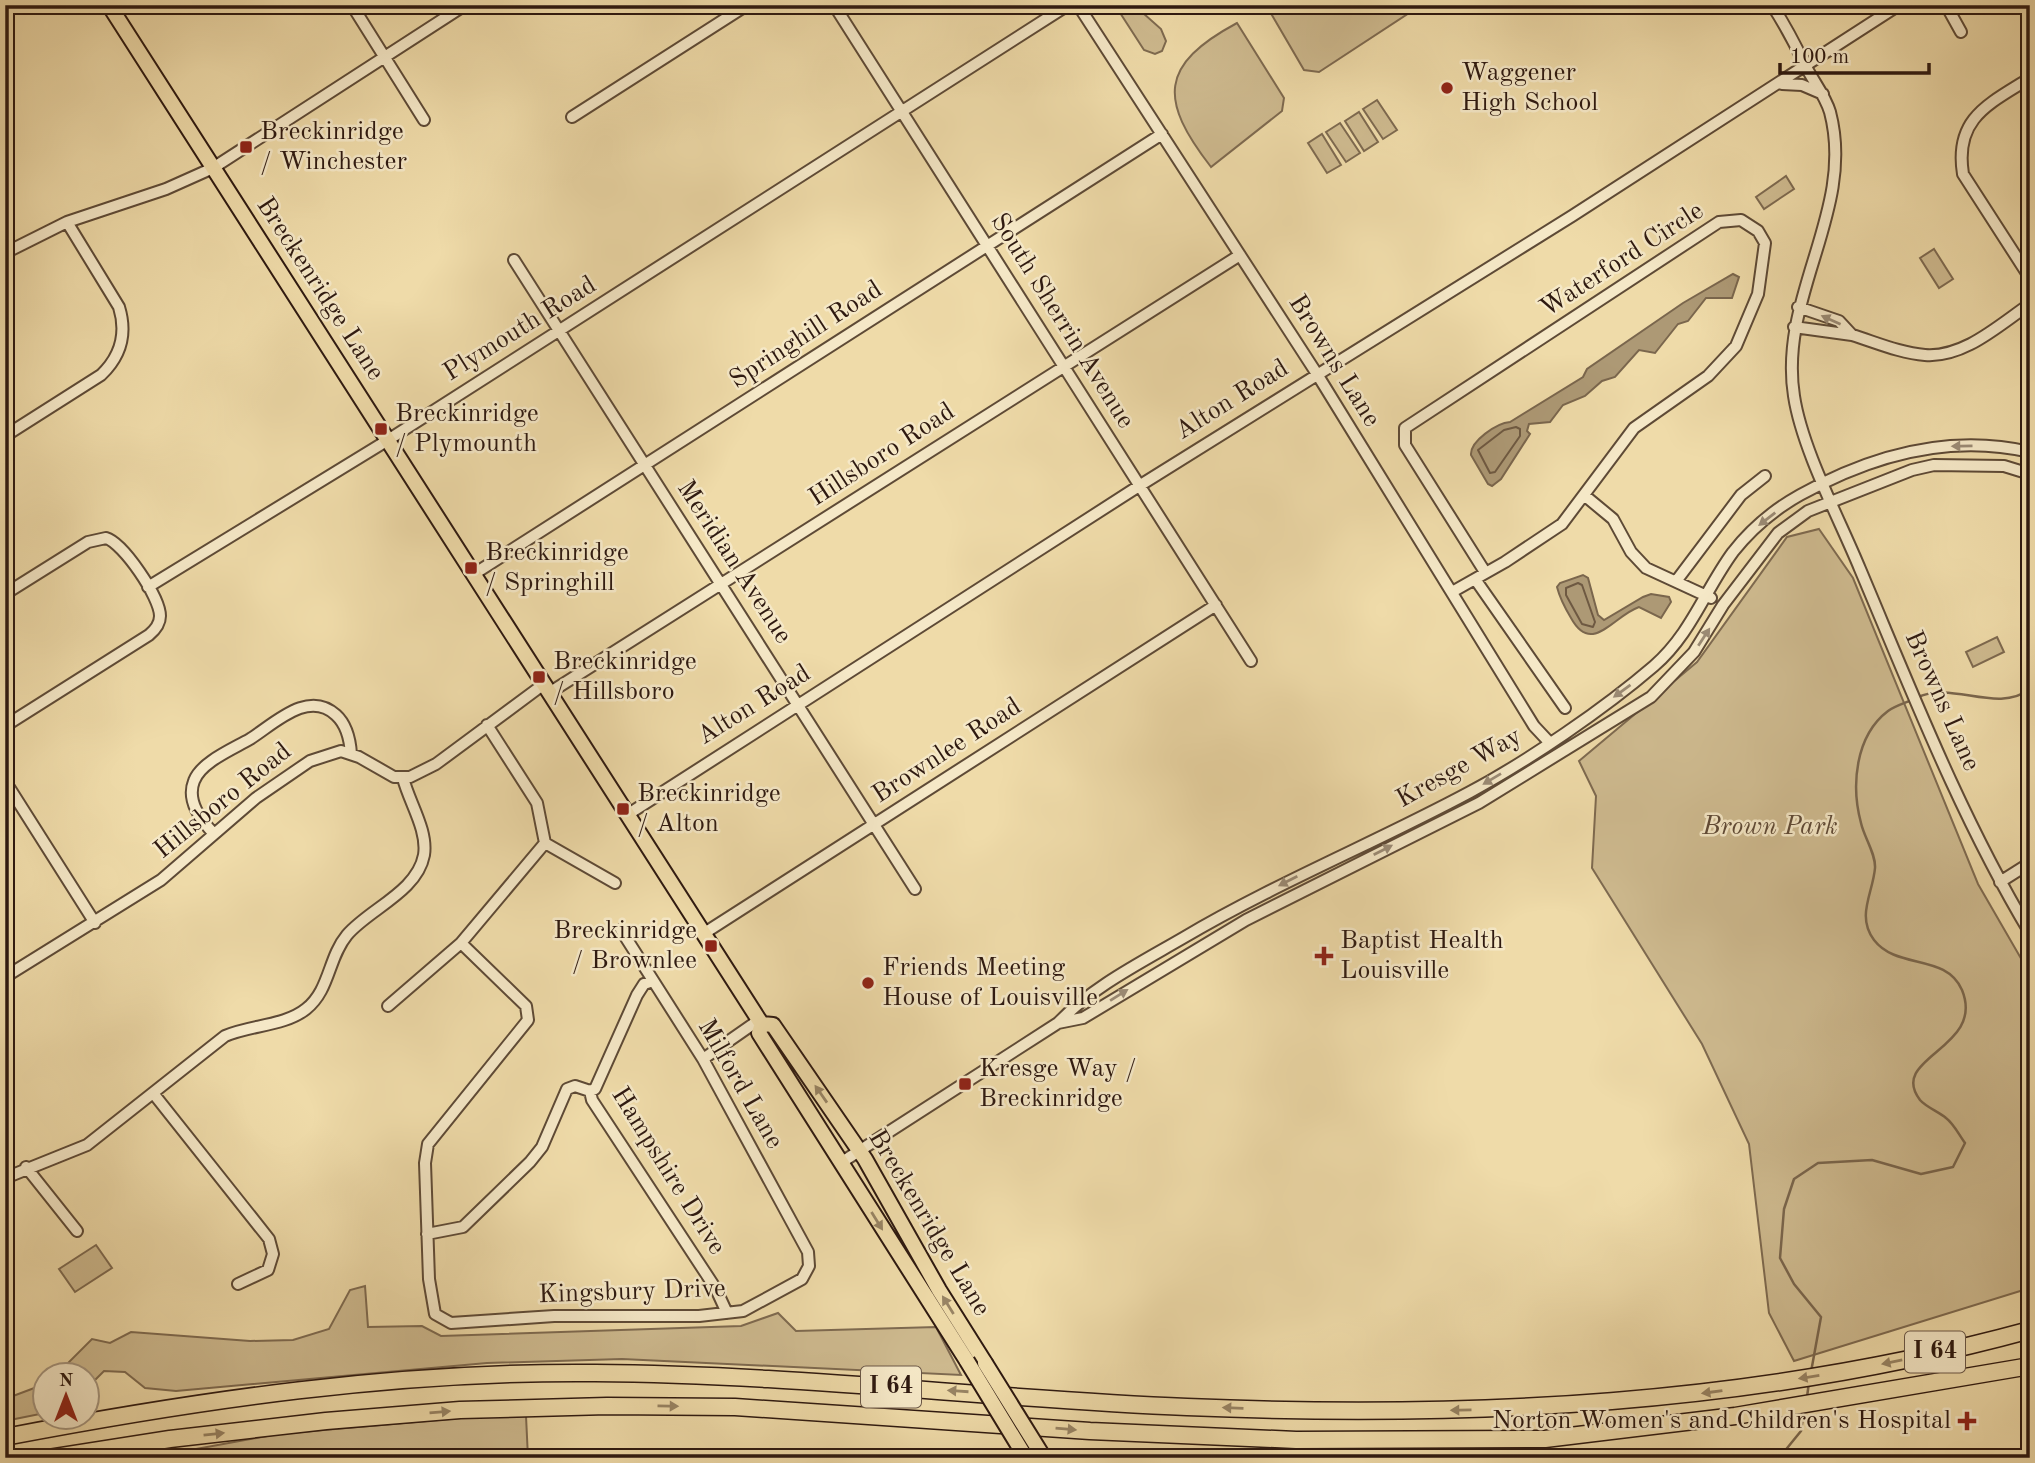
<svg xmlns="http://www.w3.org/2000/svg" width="2035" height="1463" font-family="'Old Standard TT',serif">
<rect width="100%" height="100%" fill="#efdba9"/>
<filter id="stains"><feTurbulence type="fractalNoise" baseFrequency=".00286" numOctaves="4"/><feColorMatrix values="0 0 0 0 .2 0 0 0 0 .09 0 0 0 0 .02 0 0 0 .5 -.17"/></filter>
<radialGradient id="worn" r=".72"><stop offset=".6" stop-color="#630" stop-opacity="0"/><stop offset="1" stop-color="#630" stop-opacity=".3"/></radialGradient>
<path fill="#ceba8f" stroke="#7e6a50" stroke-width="2" d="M 1115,5 L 1134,5 L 1161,29 L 1166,41 L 1162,51 L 1155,54 L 1144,50 Z
M 1266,5 L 1414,5 L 1412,11 L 1319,72 L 1304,70 Z
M 1237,23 L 1284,98 L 1282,111 L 1211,167 C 1159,100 1159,65 1237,23 Z
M 1377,100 L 1397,130 L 1383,139 L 1363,109 Z
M 1359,112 L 1378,142 L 1364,151 L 1345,121 Z
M 1340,123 L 1360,153 L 1346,162 L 1326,132 Z
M 1322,134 L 1341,165 L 1327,173 L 1308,143 Z
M 1786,176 L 1794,189 L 1764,209 L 1756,197 Z
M 1934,249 L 1953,279 L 1939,288 L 1920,258 Z
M 1819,529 L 1853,578 L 1978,884 L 2030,974 L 2030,1288 L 1794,1361 L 1769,1313 L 1749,1144 L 1702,1044 L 1592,868 L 1596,796 L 1579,761 L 1697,662 L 1787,537 Z
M 1997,637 L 2004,652 L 1973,667 L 1966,652 Z
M 96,1245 L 112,1268 L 75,1292 L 59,1269 Z
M 365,1286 L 368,1327 L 422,1326 L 441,1336 L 741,1326 L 778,1313 L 796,1331 L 936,1327 L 961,1375 L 622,1359 L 487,1363 L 176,1391 L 145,1388 L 125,1372 L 104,1371 L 88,1387 L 88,1376 L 56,1375 L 92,1339 L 110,1343 L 131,1332 L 250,1341 L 293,1340 L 329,1329 L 350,1290 Z
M 45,1384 L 45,1413 L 5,1421 L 5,1399 Z
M 484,1416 L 526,1416 L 528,1458 L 147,1458 L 278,1434 Z"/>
<path fill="#ad9975" stroke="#7a664d" stroke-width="2" d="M 1733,274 L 1739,277 L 1732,298 L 1706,298 L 1688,321 L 1678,324 L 1655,353 L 1639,350 L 1615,377 L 1602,381 L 1585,396 L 1563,405 L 1550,422 L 1529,424 L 1527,431 L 1530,434 L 1501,479 L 1492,486 L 1488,484 L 1471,455 C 1470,441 1497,423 1510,422 L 1583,377 L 1587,369 L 1683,303 Z
M 1583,575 L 1588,578 L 1598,615 L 1604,620 L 1643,597 L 1651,594 L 1669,597 L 1671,602 L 1661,618 L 1639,607 C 1613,616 1592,656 1571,618 C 1565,608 1560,599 1557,587 L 1560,583 Z"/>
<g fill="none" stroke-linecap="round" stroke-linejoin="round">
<path stroke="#6e5942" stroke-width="2" d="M 1516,427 L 1520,429 L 1520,436 L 1495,472 L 1490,473 L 1478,450 L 1504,430 Z
M 1578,583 L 1582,585 L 1595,622 L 1593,627 L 1582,624 L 1566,595 L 1566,588 Z"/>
<path stroke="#7a664d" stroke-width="2.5" d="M 1918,697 C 1953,681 1997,714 2030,689
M 1811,1372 L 1821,1317 L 1794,1284 L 1780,1258 L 1784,1209 L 1794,1179 L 1818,1163 L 1872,1160 L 1921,1174 L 1953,1167 L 1965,1143 C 1959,1135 1954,1124 1946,1118 C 1939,1112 1926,1107 1920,1100 C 1887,1057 1986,1049 1962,990 C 1946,953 1897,970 1874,940 C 1856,916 1873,893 1875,868 C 1876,854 1864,837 1861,823 C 1851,786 1855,736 1888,711 C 1895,706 1905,703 1912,700
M 1807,1397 L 1809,1382
M 385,1458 L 417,1454 L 438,1458
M 1779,1458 L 1801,1431 L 1804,1410"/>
<g stroke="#5e4a36" stroke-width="14">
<path id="minor" d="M 834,5 L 1251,661
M 1078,5 L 1317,374 L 1534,726 L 1549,742
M 1772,5 C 1785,25 1795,44 1805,65 C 1813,81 1825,95 1830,112 C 1856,210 1778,296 1794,396 C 1802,449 1839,518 1860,569 C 1912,692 1961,818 2030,933
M 1946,5 L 1961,32
M 355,10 L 424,120
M 2030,78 C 1989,104 1954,118 1963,174 L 2030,278
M 1782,84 L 1802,85 L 1823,94
M 572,117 L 747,5
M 5,253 L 67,222 L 166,189 L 213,168 L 465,5
M 514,260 L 915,889
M 1794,327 L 1852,335 L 1839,321 L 1798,307
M 1852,335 C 1875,342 1900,353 1925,355 C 1964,358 1999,325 2030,304
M 5,436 L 101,375 C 121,356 127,333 119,307 L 67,222
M 1584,495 L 1613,519 L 1631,552 L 1646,568 L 1711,598
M 474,574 L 1162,134
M 1475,579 L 1565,708
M 1677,580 L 1741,495 L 1765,476
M 148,587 L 388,440 L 1068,5
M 1452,592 L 1505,562 L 1562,524 L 1634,428 L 1708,376 L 1736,346 L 1758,294 L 1765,243 L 1758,231 L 1741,220 L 1719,222 L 1405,428 L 1405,445 L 1485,572
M 5,594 L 88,542 L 106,538 C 123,543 160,597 160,616 C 160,624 155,630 149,635 L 5,726
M 549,693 L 1240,255
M 487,725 L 537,803 L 545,843 L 615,883
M 5,781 L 95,923
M 627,815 L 1139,486 L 1572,216 L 1899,5
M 214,834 C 201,820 186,801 194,781 C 201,762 233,749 250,739 C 274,724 308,689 336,715 C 347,725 350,739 351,754
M 2000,882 L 2030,863
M 703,934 L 1216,605
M 461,943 L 526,1006 L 528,1020 L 428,1144 L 425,1163 L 429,1279 L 435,1314 L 451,1323 L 554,1316 L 699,1316 L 743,1311 L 802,1279 L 809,1266 L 808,1252 L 703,1059 L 621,930
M 5,977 L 161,880 L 256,798 L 310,761 L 341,751 L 359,757 L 394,777 L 410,777 L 436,764 L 544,684
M 388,1006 L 461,943 L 545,843
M 1058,1023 L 1083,1018 L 1246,920 L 1479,803 L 1651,697 L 1694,652 L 1723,605 L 1778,533 L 1808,511 L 1912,470 L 1934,465 L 2004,466 L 2030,474
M 703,1059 L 759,1020
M 590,1091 L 592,1100 L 716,1289 L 727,1313
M 153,1093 L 269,1239 L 273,1254 L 268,1270 L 238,1284
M 842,1162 L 1058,1023 C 1092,987 1140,963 1183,938 C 1276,883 1375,843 1470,792 C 1528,761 1604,709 1654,666 C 1691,634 1705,590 1733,552 C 1751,529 1775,509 1800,495 C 1870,456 1949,433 2030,452
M 26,1167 L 77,1231
M 5,1178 L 87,1145 L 225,1036 C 250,1025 285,1026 306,1009 C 330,990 328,958 347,935 C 369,909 417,892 424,855 C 428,830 409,802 403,778
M 427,1234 L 463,1227 L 530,1162 L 542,1147 L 567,1089 L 575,1086 L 590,1091 L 595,1089 L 637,995 L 644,984 L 653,981"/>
</g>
<g stroke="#2e1910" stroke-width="18">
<path id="major" d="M 109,5 L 759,1020 L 762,1024 L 759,1033 L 967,1361
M 762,1024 L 773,1025 L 865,1159 L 939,1290 L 985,1363"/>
</g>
<g stroke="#2e1910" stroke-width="19">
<path id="highway" d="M 5,1437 C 199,1400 397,1371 595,1373 C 793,1374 989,1399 1187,1407 C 1469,1419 1756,1405 2030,1330
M 49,1458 L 170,1439 L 326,1421 L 460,1410 L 607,1406 L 735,1407 L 1090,1431 L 1296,1440 L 1545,1439 L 1735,1416 L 2030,1366"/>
</g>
<use href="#minor" stroke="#f5e8c7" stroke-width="10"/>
<use href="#major" stroke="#efdba9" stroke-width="14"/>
<use href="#highway" stroke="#efdba9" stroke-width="16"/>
<g stroke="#2e1910" stroke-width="18" stroke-linecap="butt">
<path id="major-bridge" d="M 967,1361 L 1026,1458
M 985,1363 L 1044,1458"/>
</g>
<use href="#major-bridge" stroke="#efdba9" stroke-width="14"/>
</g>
<defs><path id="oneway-solid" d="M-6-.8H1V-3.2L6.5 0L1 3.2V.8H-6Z" transform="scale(1.75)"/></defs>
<g fill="#9b8b75">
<use href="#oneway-solid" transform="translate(1831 320) rotate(-156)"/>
<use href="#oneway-solid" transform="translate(1962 446) rotate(179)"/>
<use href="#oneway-solid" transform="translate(1767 519) rotate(142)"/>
<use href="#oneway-solid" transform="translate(1704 637) rotate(-57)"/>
<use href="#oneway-solid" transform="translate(1622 691) rotate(144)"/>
<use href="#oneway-solid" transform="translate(1492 779) rotate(149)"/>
<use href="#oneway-solid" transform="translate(1383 850) rotate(-27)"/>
<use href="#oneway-solid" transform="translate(1288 881) rotate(153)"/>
<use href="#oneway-solid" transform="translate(1119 995) rotate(-32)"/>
</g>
<g fill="#988464">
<use href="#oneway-solid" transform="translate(821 1094) rotate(-125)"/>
<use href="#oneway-solid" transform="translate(877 1221) rotate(58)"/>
<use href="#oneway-solid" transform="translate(948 1305) rotate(-122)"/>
<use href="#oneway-solid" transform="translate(1892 1362) rotate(168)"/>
<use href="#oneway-solid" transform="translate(1809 1377) rotate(171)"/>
<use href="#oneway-solid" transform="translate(958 1391) rotate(-176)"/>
<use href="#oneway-solid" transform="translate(1712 1392) rotate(172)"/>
<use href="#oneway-solid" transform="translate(668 1406) rotate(1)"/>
<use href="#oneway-solid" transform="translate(1233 1408) rotate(-178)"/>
<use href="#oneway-solid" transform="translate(1461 1410) rotate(179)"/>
<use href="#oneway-solid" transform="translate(440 1412) rotate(-5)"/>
<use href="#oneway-solid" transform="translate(1066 1429) rotate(5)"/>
<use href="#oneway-solid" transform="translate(214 1434) rotate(-6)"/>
</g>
<g fill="#8f2418" stroke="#f5e8c7" stroke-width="2.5">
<circle cx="1447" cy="88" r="7"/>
<rect x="239" y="140" width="14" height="14" rx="3.5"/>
<rect x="374" y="422" width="14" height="14" rx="3.5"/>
<rect x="464" y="561" width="14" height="14" rx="3.5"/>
<rect x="532" y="670" width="14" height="14" rx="3.5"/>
<rect x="616" y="802" width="14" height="14" rx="3.5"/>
<rect x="704" y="939" width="14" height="14" rx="3.5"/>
<path d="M1320.5 945.5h7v7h7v7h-7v7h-7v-7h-7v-7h7z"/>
<circle cx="868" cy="983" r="7"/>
<rect x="958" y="1077" width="14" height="14" rx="3.5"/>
<path d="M1963.5 1410.5h7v7h7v7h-7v7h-7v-7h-7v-7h7z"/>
</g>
<g text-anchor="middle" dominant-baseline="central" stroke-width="5" stroke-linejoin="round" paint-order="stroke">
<g fill="#f5e8c7" stroke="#6a5747" stroke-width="2">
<rect x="1905" y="1331.5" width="60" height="41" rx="5"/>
<rect x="861" y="1366.5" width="60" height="41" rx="5"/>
</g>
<g font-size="24" font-weight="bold" fill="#2e1910">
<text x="1935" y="1352">I 64</text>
<text x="891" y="1387">I 64</text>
</g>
<g font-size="26" fill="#2e1910" stroke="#f5e8c7" text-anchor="start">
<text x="1461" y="73">Waggener<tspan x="1461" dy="30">High School</tspan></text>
<text x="260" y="132">Breckinridge<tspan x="260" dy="30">/ Winchester</tspan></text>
<text x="395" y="414">Breckinridge<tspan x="395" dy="30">/ Plymounth</tspan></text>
<text x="485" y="553">Breckinridge<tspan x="485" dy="30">/ Springhill</tspan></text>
<text x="553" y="662">Breckinridge<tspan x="553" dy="30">/ Hillsboro</tspan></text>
<text x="637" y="794">Breckinridge<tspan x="637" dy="30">/ Alton</tspan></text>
<text x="697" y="931" text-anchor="end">Breckinridge<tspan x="697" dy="30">/ Brownlee</tspan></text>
<text x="1340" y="941">Baptist Health<tspan x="1340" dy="30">Louisville</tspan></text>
<text x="882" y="968">Friends Meeting<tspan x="882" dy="30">House of Louisville</tspan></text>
<text x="979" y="1069">Kresge Way /<tspan x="979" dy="30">Breckinridge</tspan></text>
<text x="1951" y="1421" text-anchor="end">Norton Women's and Children's Hospital</text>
</g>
<g font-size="26" fill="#2e1910" stroke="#f5e8c7">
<text transform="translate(1622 260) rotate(-33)">Waterford Circle</text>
<text transform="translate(320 289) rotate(57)">Breckenridge Lane</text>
<text transform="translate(1062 321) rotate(58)">South Sherrin Avenue</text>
<text transform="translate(520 329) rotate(-32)">Plymouth Road</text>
<text transform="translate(806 335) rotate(-33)">Springhill Road</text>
<text transform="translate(1334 361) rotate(58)">Browns Lane</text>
<text transform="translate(1232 400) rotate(-32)">Alton Road</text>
<text transform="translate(882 455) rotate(-33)">Hillsboro Road</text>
<text transform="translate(734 562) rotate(57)">Meridian Avenue</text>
<text transform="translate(1942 701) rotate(66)">Browns Lane</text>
<text transform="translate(754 705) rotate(-32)">Alton Road</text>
<text transform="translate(947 751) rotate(-33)">Brownlee Road</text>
<text transform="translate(1459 768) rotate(-29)">Kresge Way</text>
<text transform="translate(223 801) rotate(-39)">Hillsboro Road</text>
<text transform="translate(740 1084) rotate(60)">Milford Lane</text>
<text transform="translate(668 1171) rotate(58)">Hampshire Drive</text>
<text transform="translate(929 1223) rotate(59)">Breckenridge Lane</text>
<text transform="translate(632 1292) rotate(-2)">Kingsbury Drive</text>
</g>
<g font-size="26" font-style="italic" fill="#5e4936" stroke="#f5e8c7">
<text x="1770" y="827">Brown Park</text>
</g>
</g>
<rect width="2035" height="1463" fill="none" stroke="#efdba9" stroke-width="28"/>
<rect x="7" y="7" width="2021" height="1449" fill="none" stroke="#2e1910" stroke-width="3.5"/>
<rect x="14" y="14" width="2007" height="1435" fill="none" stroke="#2e1910" stroke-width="2"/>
<g transform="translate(66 1396)"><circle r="33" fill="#f5e8c7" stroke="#a5957e" stroke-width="2"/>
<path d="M0-5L12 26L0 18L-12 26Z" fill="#8f2418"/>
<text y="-10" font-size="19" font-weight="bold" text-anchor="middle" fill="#2e1910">N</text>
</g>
<path d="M1780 63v10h149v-10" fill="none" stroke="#2e1910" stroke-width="3.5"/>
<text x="1790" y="63" font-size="21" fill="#2e1910" stroke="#f5e8c7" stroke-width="5" paint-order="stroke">100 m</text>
<rect width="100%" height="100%" filter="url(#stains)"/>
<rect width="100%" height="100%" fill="url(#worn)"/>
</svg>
